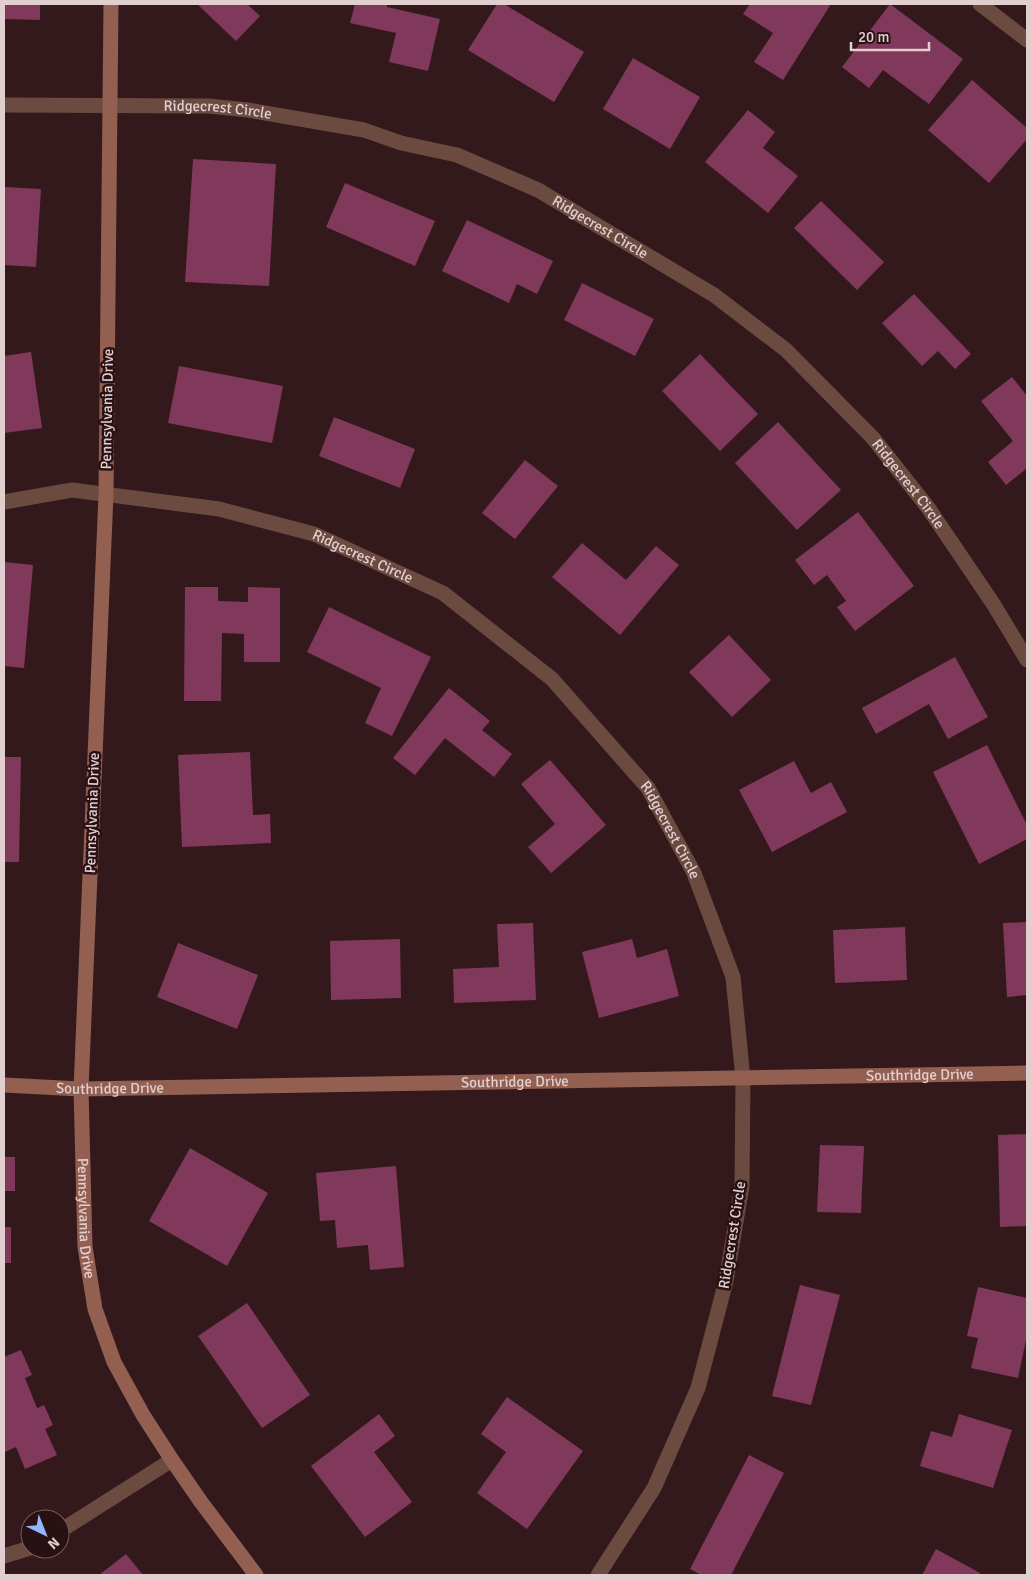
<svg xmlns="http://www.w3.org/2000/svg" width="1031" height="1579" font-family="Signika,sans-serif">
<rect width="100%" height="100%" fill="#33191c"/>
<path fill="#80395b" d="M 4,4 L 40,4 L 40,20 L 4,19 Z
M 197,4 L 247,4 L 260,16 L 236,41 Z
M 355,4 L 387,4 L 387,7 L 440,19 L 428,71 L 389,62 L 396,33 L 350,23 Z
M 497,4 L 504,4 L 584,52 L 554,102 L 468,50 Z
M 750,4 L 831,4 L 783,80 L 754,62 L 773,33 L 743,14 Z
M 890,4 L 963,59 L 929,104 L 883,70 L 869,88 L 842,67 Z
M 633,58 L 700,97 L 670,149 L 603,109 Z
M 972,80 L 1027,128 L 1027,139 L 989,183 L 928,130 Z
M 748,110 L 775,132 L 763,148 L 798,176 L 768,213 L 705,162 Z
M 193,159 L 276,164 L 269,286 L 185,282 Z
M 345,183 L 435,221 L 415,266 L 326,227 Z
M 4,187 L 41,189 L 36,267 L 4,265 Z
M 821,201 L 884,262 L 857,290 L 794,228 Z
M 467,220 L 553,261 L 537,294 L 517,284 L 509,303 L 442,271 Z
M 582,283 L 654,319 L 635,356 L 564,320 Z
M 914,294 L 971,354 L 955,369 L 938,351 L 922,366 L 882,323 Z
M 31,352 L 42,428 L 4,433 L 4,356 Z
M 700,354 L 758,414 L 720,451 L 662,391 Z
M 179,366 L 283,386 L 272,443 L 168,423 Z
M 1012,377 L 1027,396 L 1027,468 L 1006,485 L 988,462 L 1013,441 L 981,401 Z
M 334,417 L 415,449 L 400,488 L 319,456 Z
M 778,422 L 841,490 L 797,530 L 735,463 Z
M 525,460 L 558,486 L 515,539 L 482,513 Z
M 858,512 L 914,586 L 855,631 L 837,607 L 846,601 L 827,575 L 814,585 L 795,560 Z
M 582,543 L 626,580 L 656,546 L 679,565 L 620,635 L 552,577 Z
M 4,562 L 33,565 L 24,668 L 4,666 Z
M 185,587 L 218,587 L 218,601 L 248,602 L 248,587 L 280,588 L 280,662 L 244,662 L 244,634 L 222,633 L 221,701 L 184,701 Z
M 329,607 L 431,657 L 392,736 L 365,723 L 381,688 L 307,652 Z
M 729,635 L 771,680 L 732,717 L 689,672 Z
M 955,657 L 988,717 L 948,739 L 929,704 L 876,734 L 862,708 Z
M 449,688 L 490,721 L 482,730 L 512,754 L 494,777 L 445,738 L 415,775 L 393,758 Z
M 987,745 L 1027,825 L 1027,839 L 979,864 L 933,772 Z
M 250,752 L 253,815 L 270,814 L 271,843 L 182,847 L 178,755 Z
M 4,757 L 21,757 L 19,862 L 4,862 Z
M 550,760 L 606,825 L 551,873 L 528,847 L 555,824 L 521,784 Z
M 794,761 L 811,793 L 831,782 L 847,812 L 772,852 L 739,790 Z
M 1027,922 L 1027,995 L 1007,997 L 1003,923 Z
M 533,923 L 536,1000 L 454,1003 L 453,969 L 499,967 L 497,924 Z
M 905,927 L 907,980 L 835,983 L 833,930 Z
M 400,939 L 401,998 L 331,1000 L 330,941 Z
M 632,939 L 637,958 L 667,949 L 679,996 L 599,1018 L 582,952 Z
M 178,943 L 258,975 L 237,1029 L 157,997 Z
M 1027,1134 L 1027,1226 L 1000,1227 L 998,1135 Z
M 820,1145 L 864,1146 L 861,1213 L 817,1212 Z
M 190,1148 L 268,1193 L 227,1266 L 149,1221 Z
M 4,1157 L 15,1157 L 15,1191 L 4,1191 Z
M 396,1166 L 404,1267 L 370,1270 L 368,1245 L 337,1248 L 335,1220 L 320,1221 L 316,1173 Z
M 4,1227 L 11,1227 L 11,1263 L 4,1263 Z
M 800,1285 L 840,1295 L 811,1405 L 772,1396 Z
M 978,1287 L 1027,1298 L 1027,1335 L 1018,1378 L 971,1368 L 978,1338 L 967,1336 Z
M 247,1303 L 310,1395 L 262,1428 L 198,1336 Z
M 21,1350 L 32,1375 L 25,1378 L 37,1408 L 44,1405 L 53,1425 L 45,1429 L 57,1455 L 25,1469 L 16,1447 L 5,1452 L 4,1448 L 4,1357 Z
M 507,1397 L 583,1451 L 527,1529 L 477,1493 L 506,1452 L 481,1434 Z
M 379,1414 L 395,1436 L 374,1452 L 412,1502 L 365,1537 L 311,1466 Z
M 959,1414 L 1012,1430 L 993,1488 L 920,1466 L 931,1431 L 952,1437 Z
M 749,1455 L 784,1473 L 731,1575 L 701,1575 L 690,1569 Z
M 936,1549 L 980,1573 L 979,1575 L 922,1575 Z
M 126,1554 L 143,1575 L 99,1575 Z"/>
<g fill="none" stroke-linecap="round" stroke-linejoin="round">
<g stroke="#6b4a40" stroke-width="15">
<path d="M 980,4 L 1027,40"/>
<path id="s1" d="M 4,105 L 209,106 L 248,110 L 364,130 L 401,143 L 457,155 L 538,190 L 714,295 L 786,350 L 873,438 L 929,509 L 994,605 L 1027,660"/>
<path id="s2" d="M 4,502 L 72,490 L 219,509 L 314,534 L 443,593 L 552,679 L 648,788 L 694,873 L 733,977 L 743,1079 L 742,1186 L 726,1281 L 698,1388 L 654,1488 L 598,1575"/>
<path d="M 60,1531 L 172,1460"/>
<path d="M 4,1556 L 30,1548"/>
</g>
<g stroke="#935f50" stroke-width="15">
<path id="s3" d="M 111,4 L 106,494 L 81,1089 L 85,1247 L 95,1309 L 114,1362 L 143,1415 L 172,1460 L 201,1502 L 256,1575"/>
<path id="s4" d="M 4,1085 L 81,1089 L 1027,1073"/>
</g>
</g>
<g text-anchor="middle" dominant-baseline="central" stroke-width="5" stroke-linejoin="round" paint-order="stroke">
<g font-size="15" fill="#e1cecf" stroke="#281013">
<text stroke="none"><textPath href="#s1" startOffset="214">Ridgecrest Circle</textPath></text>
<text stroke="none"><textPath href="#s1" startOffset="619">Ridgecrest Circle</textPath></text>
<text transform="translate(107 409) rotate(-89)">Pennsylvania Drive</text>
<text stroke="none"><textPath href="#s1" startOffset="1024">Ridgecrest Circle</textPath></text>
<text stroke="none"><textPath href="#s2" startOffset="369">Ridgecrest Circle</textPath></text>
<text transform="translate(92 813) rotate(-88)">Pennsylvania Drive</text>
<text stroke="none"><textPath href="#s2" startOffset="789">Ridgecrest Circle</textPath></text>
<text stroke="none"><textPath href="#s4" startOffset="916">Southridge Drive</textPath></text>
<text stroke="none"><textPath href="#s4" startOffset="511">Southridge Drive</textPath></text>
<text stroke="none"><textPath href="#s4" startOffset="106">Southridge Drive</textPath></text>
<text stroke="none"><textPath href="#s3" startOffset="1215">Pennsylvania Drive</textPath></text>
<text transform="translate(732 1235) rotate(-81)">Ridgecrest Circle</text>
</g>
</g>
<rect width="1031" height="1579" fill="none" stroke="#e1cecf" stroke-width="10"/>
<g transform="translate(45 1534) rotate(137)"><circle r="24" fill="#281013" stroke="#725c5e"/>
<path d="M0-4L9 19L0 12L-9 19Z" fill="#91b8fd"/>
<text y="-8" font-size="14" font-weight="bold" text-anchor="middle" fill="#e1cecf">N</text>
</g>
<path d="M851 42v8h78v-8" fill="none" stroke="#e1cecf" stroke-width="2.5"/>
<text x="858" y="42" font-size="15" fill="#e1cecf" stroke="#281013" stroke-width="4" paint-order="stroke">20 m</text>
</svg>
